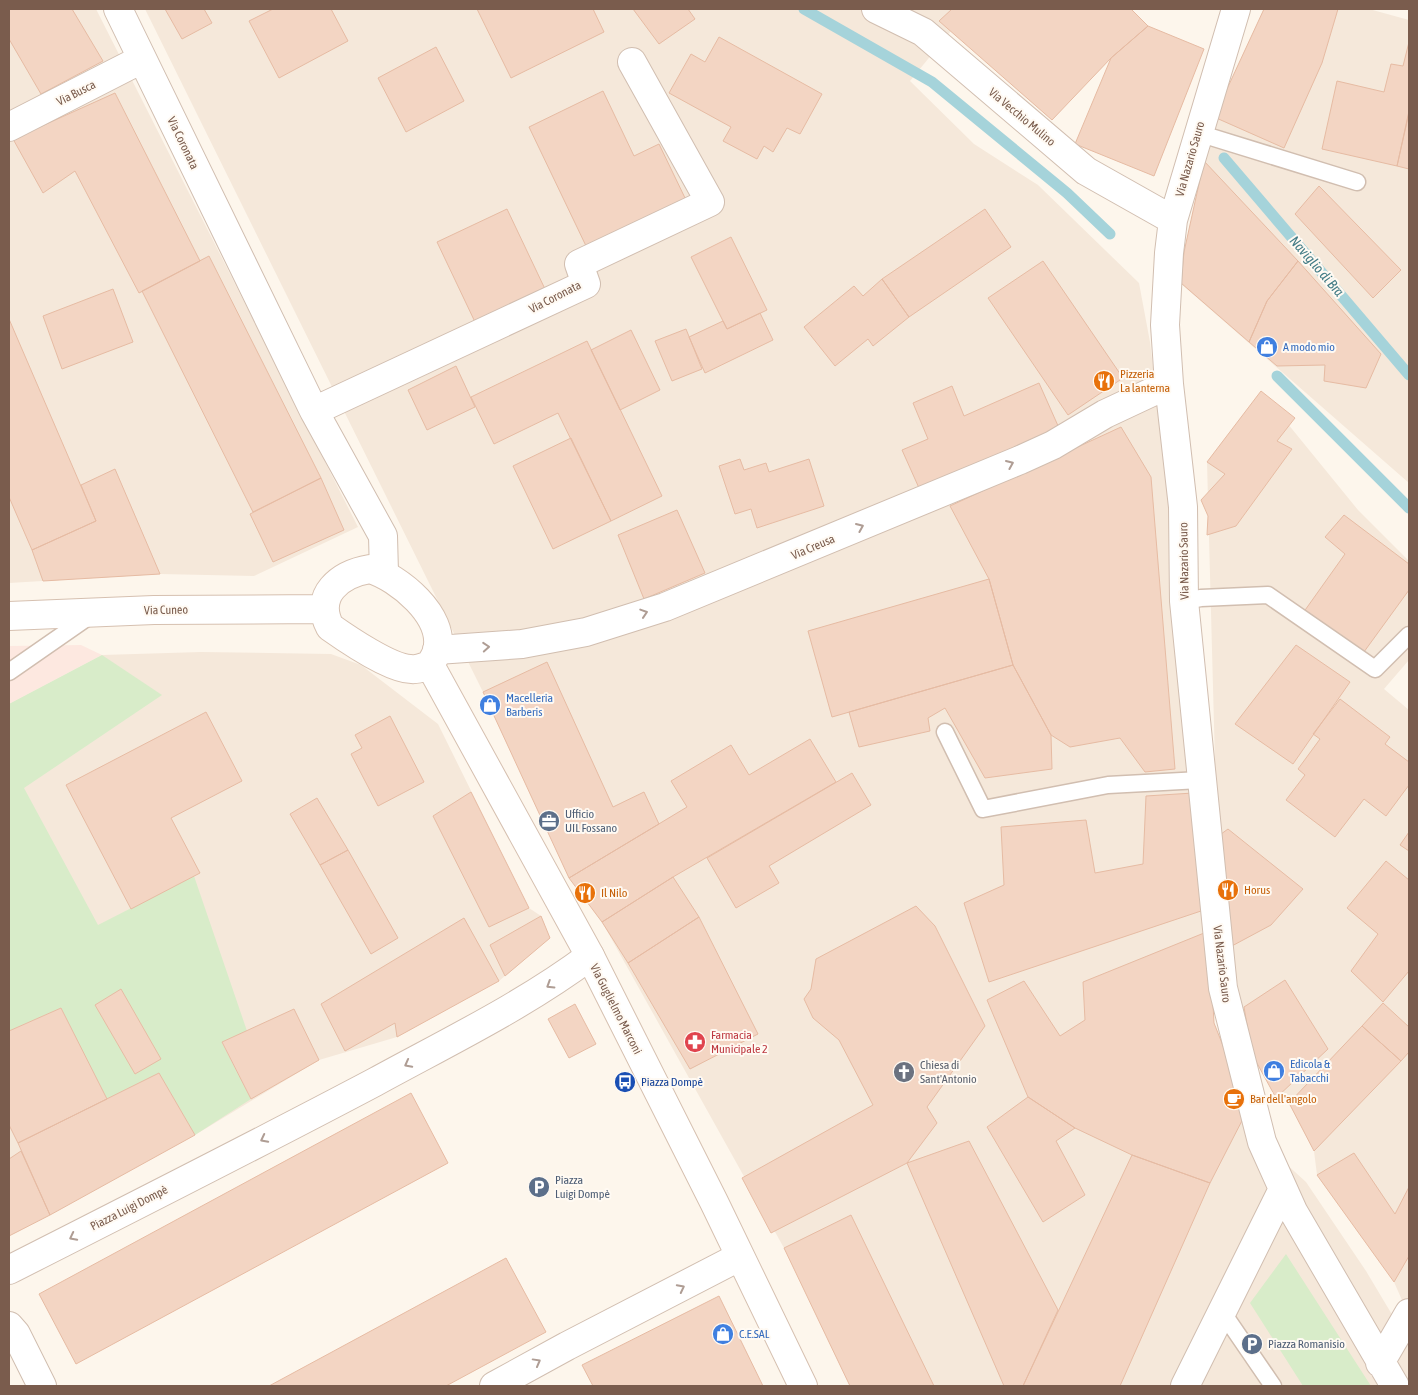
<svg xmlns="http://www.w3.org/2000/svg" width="1418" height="1395" font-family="'Asap Condensed',sans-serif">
<rect width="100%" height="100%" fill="#fdf6ec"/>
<path fill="#f5e8da" d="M 9,9 L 96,9 L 358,527 L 254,576 L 160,574 L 9,583 Z
M 145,9 L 969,9 L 910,81 L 974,144 L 1038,185 L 1139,283 L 1150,342 L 1171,519 L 1209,931 L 1214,1023 L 1262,1142 L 1306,1182 L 1366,1271 L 1409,1343 L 1409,1386 L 850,1386 L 784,1248 L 602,922 L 569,878 L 483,692 Z
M 1264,9 L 1369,9 L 1409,20 L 1409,483 L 1180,283 L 1184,252 L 1214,117 Z
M 1261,391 L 1358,510 L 1409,561 L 1409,660 L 1384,689 L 1409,710 L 1409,1316 L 1394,1282 L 1317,1175 L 1314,1151 L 1289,1103 L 1276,1098 L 1252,1054 L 1230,947 L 1217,837 L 1207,462 Z
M 201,652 L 331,654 L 361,665 L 438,724 L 529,908 L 541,916 L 550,938 L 499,981 L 397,1037 L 319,1060 L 195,1135 L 9,1236 L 9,704 L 102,655 Z"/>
<path fill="#fde8e0" d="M 81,645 L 102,655 L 9,704 L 9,646 Z"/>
<path fill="#d8ecc9" d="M 102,655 L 162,695 L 24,788 L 98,925 L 194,876 L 247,1031 L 222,1043 L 251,1099 L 195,1135 L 159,1073 L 107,1099 L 61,1008 L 9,1031 L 9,704 Z
M 1286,1254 L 1371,1386 L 1303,1386 L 1250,1303 Z"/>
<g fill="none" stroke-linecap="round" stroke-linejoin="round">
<path stroke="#a5d3da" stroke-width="11" d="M 804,9 L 932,82 L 1067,193 L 1110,234
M 1224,158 L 1409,375
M 1277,376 L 1409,508"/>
</g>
<path fill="#f3d5c3" stroke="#e6bba3" d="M 9,9 L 72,9 L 103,61 L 41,94 L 9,39 Z
M 165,9 L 204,9 L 212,23 L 182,39 Z
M 273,9 L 331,9 L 348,41 L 279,78 L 249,21 Z
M 477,9 L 593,9 L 604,32 L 511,78 Z
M 633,9 L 688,9 L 695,19 L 659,44 Z
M 952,9 L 1131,9 L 1148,26 L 1111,58 L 1052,120 L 939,21 Z
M 1264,9 L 1338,9 L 1322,63 L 1284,148 L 1214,117 Z
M 1148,26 L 1204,49 L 1154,176 L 1075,144 L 1111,58 Z
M 719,37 L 822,94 L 800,134 L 787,128 L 773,152 L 764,146 L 757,159 L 723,141 L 731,127 L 669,93 L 691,54 L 705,62 Z
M 1409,42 L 1409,111 L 1397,166 L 1322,149 L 1337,81 L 1384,92 L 1391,64 L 1403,66 Z
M 436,47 L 464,101 L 406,132 L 378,78 Z
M 603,91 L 634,156 L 659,144 L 686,200 L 587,248 L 529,127 Z
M 115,93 L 200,261 L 139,293 L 75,171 L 43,193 L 13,139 Z
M 1409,113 L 1409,169 L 1397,166 Z
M 1204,161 L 1298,261 L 1267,301 L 1249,342 L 1181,283 L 1184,252 Z
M 1319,186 L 1401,270 L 1373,298 L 1295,214 Z
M 507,209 L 545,289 L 475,322 L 437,242 Z
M 985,209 L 1011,247 L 909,317 L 882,279 Z
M 731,237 L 767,310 L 727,329 L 691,257 Z
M 209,256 L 321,478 L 253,512 L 142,291 Z
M 1043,261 L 1123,378 L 1068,415 L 988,298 Z
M 1298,261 L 1381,354 L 1366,388 L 1324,381 L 1325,365 L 1277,366 L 1249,342 L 1267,301 Z
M 882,279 L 909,317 L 873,346 L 868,339 L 835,366 L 804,327 L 854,286 L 863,296 Z
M 113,289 L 133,342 L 62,369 L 43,316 Z
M 760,313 L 773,340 L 705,373 L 689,337 L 723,321 L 727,329 Z
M 9,319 L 96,521 L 32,550 L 9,497 Z
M 686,329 L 702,369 L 672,381 L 655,341 Z
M 631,330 L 660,390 L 620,410 L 591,350 Z
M 587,341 L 662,496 L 611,521 L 558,413 L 494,444 L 471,397 Z
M 456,366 L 475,407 L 427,430 L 408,390 Z
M 1039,383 L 1059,428 L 919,488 L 902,450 L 928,439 L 913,403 L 952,386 L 964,416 Z
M 1261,391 L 1295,418 L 1277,441 L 1292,449 L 1236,526 L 1207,535 L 1208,516 L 1201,500 L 1225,474 L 1207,462 Z
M 1121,427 L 1151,477 L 1175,769 L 1145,772 L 1120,738 L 1070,747 L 1051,735 L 1013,665 L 989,579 L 950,506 Z
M 571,438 L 611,521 L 553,549 L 513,466 Z
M 740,459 L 744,470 L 766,463 L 769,472 L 809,459 L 824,506 L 757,528 L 751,509 L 735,514 L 719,466 Z
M 115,469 L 160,574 L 43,581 L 32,550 L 96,521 L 81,485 Z
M 321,478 L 344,530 L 273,562 L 250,514 Z
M 677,510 L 705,573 L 644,599 L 618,535 Z
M 1344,515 L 1409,564 L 1409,590 L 1361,656 L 1303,613 L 1345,554 L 1325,537 Z
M 989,579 L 1013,665 L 832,717 L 808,631 Z
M 1296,645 L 1350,682 L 1293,764 L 1235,724 Z
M 547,662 L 613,807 L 644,792 L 659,824 L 569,878 L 483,692 Z
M 1013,665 L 1051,735 L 1052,769 L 985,778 L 945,708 L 928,718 L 930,731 L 859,747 L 849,712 Z
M 1340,699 L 1390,737 L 1385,744 L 1409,762 L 1409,785 L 1386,816 L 1364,799 L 1335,837 L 1286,800 L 1305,775 L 1298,769 L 1320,739 L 1313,734 Z
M 206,712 L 242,781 L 171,818 L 200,873 L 131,909 L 66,785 Z
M 390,716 L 424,782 L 378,806 L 351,754 L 362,748 L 355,735 Z
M 810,739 L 836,782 L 673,877 L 602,922 L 569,878 L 687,807 L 671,781 L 731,745 L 749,775 Z
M 852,773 L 871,805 L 769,866 L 779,883 L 736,908 L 707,858 Z
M 471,792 L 529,908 L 489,927 L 433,816 Z
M 1193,793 L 1204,910 L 989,982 L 964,903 L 1004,885 L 1001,827 L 1086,820 L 1095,873 L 1143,864 L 1146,796 Z
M 317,798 L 348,850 L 320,865 L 290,814 Z
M 1228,829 L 1303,889 L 1271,925 L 1230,947 L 1217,837 Z
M 1409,832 L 1409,851 L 1400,845 Z
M 348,850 L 398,938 L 371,954 L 320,865 Z
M 1386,861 L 1409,880 L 1409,971 L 1383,1002 L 1351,971 L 1378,934 L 1347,908 Z
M 673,877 L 699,917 L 628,963 L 602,922 Z
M 916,906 L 935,926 L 985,1026 L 927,1107 L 937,1123 L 907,1163 L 771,1233 L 742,1178 L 873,1105 L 839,1040 L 813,1018 L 804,999 L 811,989 L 816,959 Z
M 541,916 L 550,938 L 505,976 L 490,945 Z
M 699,917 L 758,1034 L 690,1069 L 628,963 Z
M 464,918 L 499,981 L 397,1037 L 395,1023 L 345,1051 L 321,1004 Z
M 1209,931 L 1214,1023 L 1248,1109 L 1210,1183 L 1132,1155 L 1075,1128 L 1028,1097 L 987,1000 L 1024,981 L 1060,1036 L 1085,1020 L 1083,982 Z
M 1285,980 L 1328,1049 L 1276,1098 L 1252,1054 L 1244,1007 Z
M 121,989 L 161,1059 L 135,1074 L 95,1005 Z
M 1383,1003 L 1409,1027 L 1409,1052 L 1401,1061 L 1362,1026 Z
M 575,1004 L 596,1044 L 569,1058 L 548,1019 Z
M 61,1008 L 107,1099 L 18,1143 L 9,1125 L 9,1031 Z
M 294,1009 L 319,1060 L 251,1099 L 222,1042 Z
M 1362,1026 L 1401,1061 L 1314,1151 L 1289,1103 Z
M 159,1073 L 195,1135 L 50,1215 L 18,1143 Z
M 411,1093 L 448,1163 L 76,1364 L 39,1294 Z
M 1028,1097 L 1075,1128 L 1056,1141 L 1085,1195 L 1043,1222 L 987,1127 Z
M 969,1141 L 1058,1310 L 1023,1386 L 1004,1386 L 907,1163 Z
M 21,1151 L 50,1215 L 9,1236 L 9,1159 Z
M 1354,1153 L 1395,1214 L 1409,1187 L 1409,1256 L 1394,1282 L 1317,1175 Z
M 1132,1155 L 1210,1183 L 1120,1386 L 1023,1386 Z
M 851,1215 L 934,1386 L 850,1386 L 784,1248 Z
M 506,1258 L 546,1332 L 446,1386 L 269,1386 Z
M 719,1296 L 763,1386 L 593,1386 L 582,1365 Z"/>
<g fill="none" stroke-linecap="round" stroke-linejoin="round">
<g stroke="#d1beb0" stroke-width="19">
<path id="lane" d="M 1198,133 L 1357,182
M 1184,601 L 1201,598 L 1268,595 L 1375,669 L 1409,635
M 9,672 L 91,615
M 945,732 L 983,809 L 1108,785 L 1200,780
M 1223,1313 L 1273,1386"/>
</g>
<g stroke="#d1beb0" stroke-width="30">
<path id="street" d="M 118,9 L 314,411 L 383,536 L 384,573
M 876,9 L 923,32 L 1086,171 L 1173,220
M 1236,9 L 1173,220 L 1169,253 L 1165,325 L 1169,384 L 1183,507 L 1184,601 L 1223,988 L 1262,1142 L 1293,1211 L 1395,1386
M 9,127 L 142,59
M 314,411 L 586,284 L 579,264 L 710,202 L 632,62
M 437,650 L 522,644 L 586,632 L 665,607 L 1020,460 L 1053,445 L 1105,414 L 1169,384
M 9,1270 C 131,1208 254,1146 375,1082 C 448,1042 523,1006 590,956
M 9,1326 L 16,1334 L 42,1386
M 1380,1363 L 1409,1313
M 494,1386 L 567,1346 L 739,1257
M 1185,1386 L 1283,1189"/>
</g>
<g stroke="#d6c0b0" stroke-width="30">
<path id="secondary" d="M 370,569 C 398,577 446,616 437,651 C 436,655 432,661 430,665 C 423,667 418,670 411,669 C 391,669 347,639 330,627 C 313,595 340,574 370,569 Z
M 9,616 L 154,610 L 323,609
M 430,665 L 590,956 L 714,1202 L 803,1386"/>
</g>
<use href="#lane" stroke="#fff" stroke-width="16"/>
<use href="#street" stroke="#fff" stroke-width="28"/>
<use href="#secondary" stroke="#fff" stroke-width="28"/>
</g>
<defs><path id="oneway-chevron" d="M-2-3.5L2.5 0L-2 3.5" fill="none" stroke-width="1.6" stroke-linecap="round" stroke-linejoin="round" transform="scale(1.25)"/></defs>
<g stroke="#af9d94">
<use href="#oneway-chevron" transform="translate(1010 464) rotate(-23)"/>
<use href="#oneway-chevron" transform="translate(860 527) rotate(-23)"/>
<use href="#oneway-chevron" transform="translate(644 613) rotate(-18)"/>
<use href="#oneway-chevron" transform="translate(486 647) rotate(-4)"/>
<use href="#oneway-chevron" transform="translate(550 985) rotate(148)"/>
<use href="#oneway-chevron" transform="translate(408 1064) rotate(152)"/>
<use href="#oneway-chevron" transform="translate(264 1139) rotate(153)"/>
<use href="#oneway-chevron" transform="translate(73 1237) rotate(153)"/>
<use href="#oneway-chevron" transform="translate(681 1288) rotate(-27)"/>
<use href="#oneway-chevron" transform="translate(537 1362) rotate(-29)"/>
</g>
<defs>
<g id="shop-disc" transform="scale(1.125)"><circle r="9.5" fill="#3f7fe0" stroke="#fffaf3"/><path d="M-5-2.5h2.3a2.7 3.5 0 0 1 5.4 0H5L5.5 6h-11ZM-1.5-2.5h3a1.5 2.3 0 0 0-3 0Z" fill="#fff"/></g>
<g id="restaurant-disc" transform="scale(1.125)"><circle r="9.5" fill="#e8710a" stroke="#fffaf3"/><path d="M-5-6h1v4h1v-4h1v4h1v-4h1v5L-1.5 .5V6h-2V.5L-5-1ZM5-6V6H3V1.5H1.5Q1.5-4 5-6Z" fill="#fff"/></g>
<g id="office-disc" transform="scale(1.125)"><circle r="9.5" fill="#5c6f8a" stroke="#fffaf3"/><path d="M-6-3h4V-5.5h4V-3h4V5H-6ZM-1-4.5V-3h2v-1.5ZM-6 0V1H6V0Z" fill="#fff"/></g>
<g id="pharmacy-disc" transform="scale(1.125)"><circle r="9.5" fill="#e0444e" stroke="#fffaf3"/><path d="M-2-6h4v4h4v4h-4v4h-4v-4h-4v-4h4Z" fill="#fff"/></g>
<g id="church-disc" transform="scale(1.125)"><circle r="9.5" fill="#6b7280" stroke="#fffaf3"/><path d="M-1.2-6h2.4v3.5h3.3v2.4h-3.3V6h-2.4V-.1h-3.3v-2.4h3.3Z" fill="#fff"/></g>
<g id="bus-disc" transform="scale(1.125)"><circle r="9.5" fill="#1a4fb4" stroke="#fffaf3"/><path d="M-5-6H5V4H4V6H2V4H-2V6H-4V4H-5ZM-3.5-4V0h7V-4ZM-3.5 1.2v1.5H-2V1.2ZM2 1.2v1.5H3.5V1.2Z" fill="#fff"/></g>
<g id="cafe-disc" transform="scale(1.125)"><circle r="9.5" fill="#e8710a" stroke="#fffaf3"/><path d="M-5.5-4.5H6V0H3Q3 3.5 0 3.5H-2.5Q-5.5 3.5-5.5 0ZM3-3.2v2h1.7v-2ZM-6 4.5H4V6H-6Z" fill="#fff"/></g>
<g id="parking-disc" transform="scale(1.125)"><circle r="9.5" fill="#5c6f8a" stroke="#fffaf3"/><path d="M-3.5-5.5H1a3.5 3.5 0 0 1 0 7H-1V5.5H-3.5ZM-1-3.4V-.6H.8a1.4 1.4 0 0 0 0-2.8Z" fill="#fff"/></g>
</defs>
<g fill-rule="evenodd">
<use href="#shop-disc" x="1267" y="347"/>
<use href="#restaurant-disc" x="1104" y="381"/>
<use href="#shop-disc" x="490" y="705"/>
<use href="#office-disc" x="549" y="821"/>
<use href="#restaurant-disc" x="1228" y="890"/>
<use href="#restaurant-disc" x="585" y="893"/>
<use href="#pharmacy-disc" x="695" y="1042"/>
<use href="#shop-disc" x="1274" y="1071"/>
<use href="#church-disc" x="904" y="1072"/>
<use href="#bus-disc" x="625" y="1082"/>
<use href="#cafe-disc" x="1234" y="1099"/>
<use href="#parking-disc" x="539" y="1187"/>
<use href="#shop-disc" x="723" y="1334"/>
<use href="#parking-disc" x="1252" y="1344"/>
</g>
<g text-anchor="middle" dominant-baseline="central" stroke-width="4" stroke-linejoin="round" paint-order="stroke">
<g font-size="12" fill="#7a5c4d" stroke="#fffaf3">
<text transform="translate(76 93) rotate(-27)">Via Busca</text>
<text transform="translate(1022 117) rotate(40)">Via Vecchio Mulino</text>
<text transform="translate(183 143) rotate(64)">Via Coronata</text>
<text transform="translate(1190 159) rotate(-74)">Via Nazario Sauro</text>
<text transform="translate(555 297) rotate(-27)">Via Coronata</text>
<text transform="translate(813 547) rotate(-23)">Via Creusa</text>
<text transform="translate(1184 561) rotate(-91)">Via Nazario Sauro</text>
<text transform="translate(166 610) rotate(-1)">Via Cuneo</text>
<text transform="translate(1222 964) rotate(83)">Via Nazario Sauro</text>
<text transform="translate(616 1009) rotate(63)">Via Guglielmo Marconi</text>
<text transform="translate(129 1208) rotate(-27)">Piazza Luigi Dompè</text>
</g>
<g font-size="12" fill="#366cbe" stroke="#fffaf3" text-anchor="start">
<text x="1283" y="347">A modo mio</text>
<text x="506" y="698">Macelleria<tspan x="506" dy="14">Barberis</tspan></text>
<text x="1290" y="1064">Edicola &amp;<tspan x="1290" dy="14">Tabacchi</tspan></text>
<text x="739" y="1334">C.E.SAL</text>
</g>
<g font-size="12" fill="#c56008" stroke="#fffaf3" text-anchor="start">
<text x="1120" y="374">Pizzeria<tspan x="1120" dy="14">La lanterna</tspan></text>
<text x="1244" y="890">Horus</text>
<text x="601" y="893">Il Nilo</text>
<text x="1250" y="1099">Bar dell'angolo</text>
</g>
<g font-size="12" fill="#4e5e75" stroke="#fffaf3" text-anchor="start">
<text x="565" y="814">Ufficio<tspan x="565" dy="14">UIL Fossano</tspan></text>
<text x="555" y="1180">Piazza<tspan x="555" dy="14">Luigi Dompè</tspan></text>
<text x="1268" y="1344">Piazza Romanisio</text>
</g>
<g font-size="12" fill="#be3a42" stroke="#fffaf3" text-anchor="start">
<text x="711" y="1035">Farmacia<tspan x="711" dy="14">Municipale 2</tspan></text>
</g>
<g font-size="12" fill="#5b616d" stroke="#fffaf3" text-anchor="start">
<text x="920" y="1065">Chiesa di<tspan x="920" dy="14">Sant'Antonio</tspan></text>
</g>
<g font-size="12" fill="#164399" stroke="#fffaf3" text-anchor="start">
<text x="641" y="1082">Piazza Dompè</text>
</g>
<g font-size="14" font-style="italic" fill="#437c86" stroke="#fffaf3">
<text transform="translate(1317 266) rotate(49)">Naviglio di Bra</text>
</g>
</g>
<rect width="1418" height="1395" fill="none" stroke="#7a5c4d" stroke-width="20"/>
</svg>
